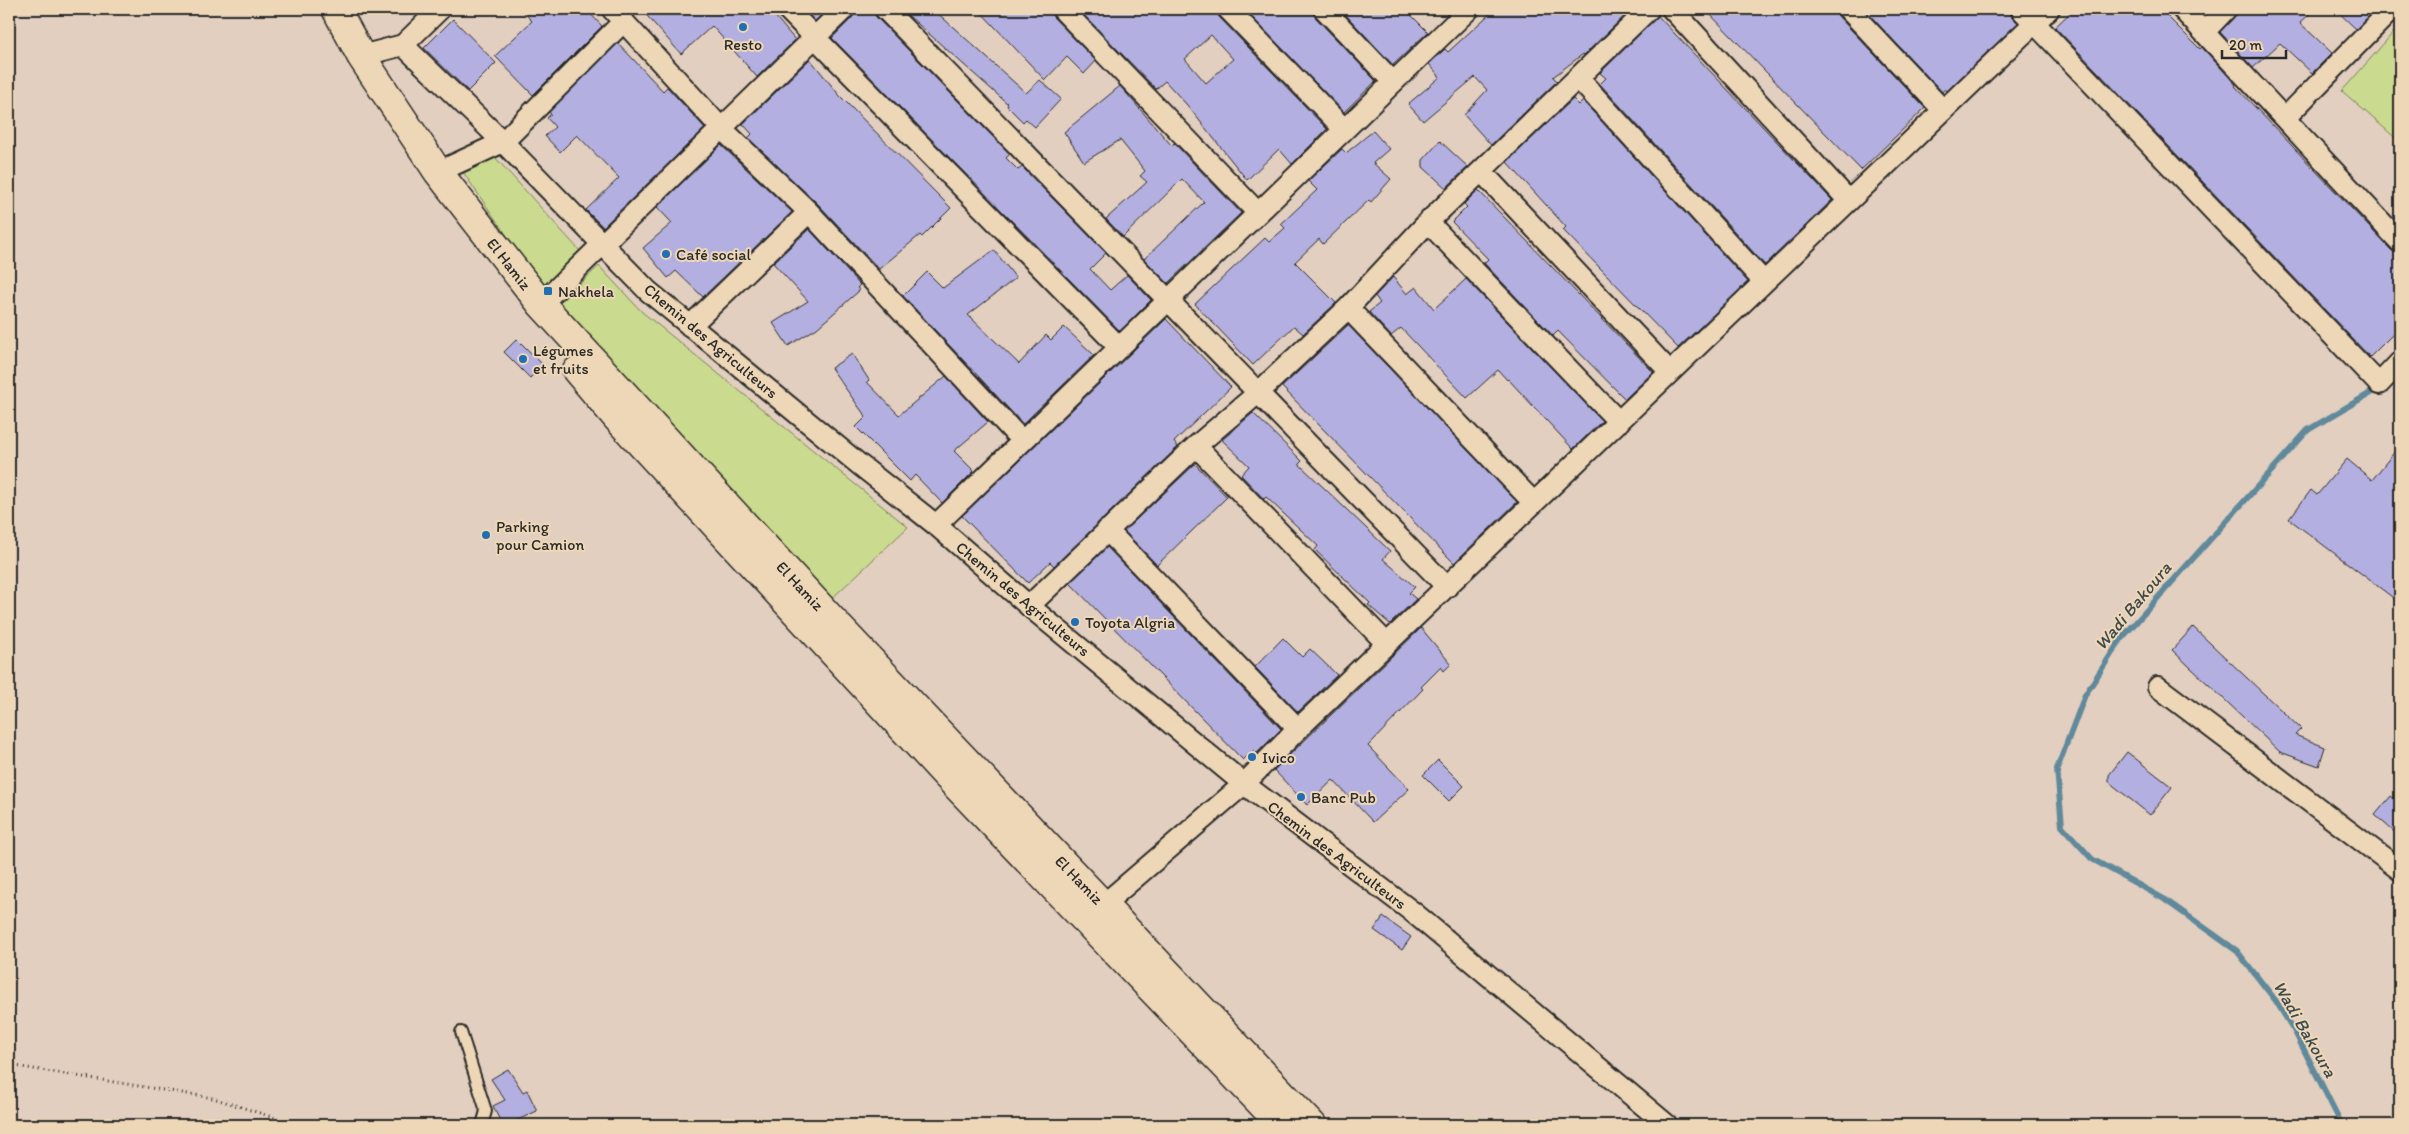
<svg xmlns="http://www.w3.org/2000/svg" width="2409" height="1134" font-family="Itim,sans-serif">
<rect width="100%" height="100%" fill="#e2cfbf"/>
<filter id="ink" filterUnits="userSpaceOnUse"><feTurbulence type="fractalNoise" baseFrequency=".02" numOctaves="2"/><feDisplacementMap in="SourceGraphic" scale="10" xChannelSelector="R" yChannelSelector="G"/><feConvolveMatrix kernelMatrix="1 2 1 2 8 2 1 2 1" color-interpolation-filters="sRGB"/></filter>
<g filter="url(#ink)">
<path fill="#cada8e" stroke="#7a825c" d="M 2400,25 L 2400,142 L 2342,91 Z
M 493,155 L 580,251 L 544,290 L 463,172 Z
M 599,266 L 642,312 L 908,527 L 829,601 L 557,305 Z"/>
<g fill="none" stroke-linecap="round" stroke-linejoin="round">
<path stroke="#60899b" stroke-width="6" d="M 2342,1125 L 2295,1032 L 2276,1001 L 2237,951 L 2164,899 L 2092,859 L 2062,826 L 2057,769 L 2085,695 L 2121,639 L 2308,430 L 2379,388"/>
</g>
<path fill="#b3afe1" stroke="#2b2b2b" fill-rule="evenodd" d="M 520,9 L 586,9 L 602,26 L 533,95 L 495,56 L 532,21 Z
M 641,9 L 769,9 L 795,40 L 757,77 L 712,26 L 681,54 Z
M 803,9 L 827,9 L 815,21 Z
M 856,9 L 873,9 L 876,17 L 1010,154 L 1006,158 L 1018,170 L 1022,167 L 1106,253 L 1090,269 L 1110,290 L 1127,275 L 1151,300 L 1120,331 L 832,38 L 852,18 Z
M 901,9 L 933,9 L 1026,93 L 1040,80 L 1061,99 L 1035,127 L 1026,119 L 1023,122 L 1007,106 L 1008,104 Z
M 978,9 L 1050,9 L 1053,17 L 1096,61 L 1084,74 L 1067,57 L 1045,80 Z
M 1078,9 L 1216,9 L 1219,17 L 1327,129 L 1292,164 L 1279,149 L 1247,180 L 1187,105 L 1165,81 L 1156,89 ZM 1211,35 L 1233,59 L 1206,83 L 1185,59 Z
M 1244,9 L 1312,9 L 1315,17 L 1376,81 L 1344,112 Z
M 1340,9 L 1405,9 L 1428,32 L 1393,65 Z
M 1495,9 L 1632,9 L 1584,55 L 1583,54 L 1553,77 L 1557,81 L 1491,145 L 1464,115 L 1487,90 L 1475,77 L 1423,121 L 1408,104 L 1440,77 L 1429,64 L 1445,49 L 1448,52 Z
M 1705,9 L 1836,9 L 1839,17 L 1925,108 L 1861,170 Z
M 1864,9 L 2009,9 L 2012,17 L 2018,23 L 1947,91 L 1945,89 L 1942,92 Z
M 2074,9 L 2160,9 L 2200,49 L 2202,47 L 2236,85 L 2235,86 L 2391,250 L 2400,256 L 2400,327 L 2370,357 L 2055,27 Z
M 2242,9 L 2315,9 L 2300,23 L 2332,53 L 2312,73 L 2280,43 L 2253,68 L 2220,32 Z
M 2335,9 L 2376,9 L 2356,29 Z
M 1658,16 L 1832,200 L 1765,265 L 1600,84 L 1606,78 L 1600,73 Z
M 453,19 L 496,63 L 468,91 L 424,48 Z
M 618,43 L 663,91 L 667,87 L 705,128 L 603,227 L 586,210 L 619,178 L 577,135 L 560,152 L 545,136 L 555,127 L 547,118 L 551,114 L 549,112 Z
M 810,59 L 840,96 L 951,208 L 922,237 L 920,235 L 879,269 L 818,204 L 748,138 L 752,134 L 743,124 Z
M 1120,86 L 1172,146 L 1174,143 L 1241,213 L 1168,283 L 1144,259 L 1204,202 L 1182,179 L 1123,237 L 1106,219 L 1147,182 L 1140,176 L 1145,171 L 1120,140 L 1084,162 L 1064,132 Z
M 1573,99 L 1579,105 L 1583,101 L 1748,282 L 1678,348 L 1563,230 L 1566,227 L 1507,162 Z
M 1373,131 L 1389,149 L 1373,163 L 1391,179 L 1371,202 L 1369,200 L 1323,244 L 1319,239 L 1295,262 L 1336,303 L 1303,334 L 1294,326 L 1253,365 L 1195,304 L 1265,238 L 1269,242 L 1285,228 L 1281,224 L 1317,190 L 1308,181 L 1342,149 L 1346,153 Z
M 1440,141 L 1468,167 L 1446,188 L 1423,167 L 1423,160 Z
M 721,145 L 792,212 L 703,297 L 676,271 L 668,278 L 643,248 L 672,223 L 657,207 Z
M 1478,190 L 1653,372 L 1625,399 L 1558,331 L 1553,336 L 1484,263 L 1488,259 L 1452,222 L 1467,207 L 1464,204 Z
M 809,229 L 860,285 L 857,288 L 860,290 L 817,328 L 788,346 L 773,323 L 808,301 L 773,263 Z
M 994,250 L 1016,278 L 968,315 L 1019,364 L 1046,335 L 1051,340 L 1064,327 L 1094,355 L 1023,424 L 903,296 L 927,272 L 943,288 Z
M 1393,277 L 1407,294 L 1416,287 L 1434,309 L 1466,279 L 1602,421 L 1573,449 L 1508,379 L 1507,380 L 1498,370 L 1467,398 L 1401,328 L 1391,336 L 1369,312 L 1380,303 L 1375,296 Z
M 1166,319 L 1231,387 L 1174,442 L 1178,447 L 1054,566 L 1050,562 L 1028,583 L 962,516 Z
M 1348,325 L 1517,502 L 1454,563 L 1282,387 Z
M 517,339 L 543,365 L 530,378 L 504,352 Z
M 852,354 L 869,380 L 867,382 L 899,415 L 946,376 L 988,422 L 954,451 L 974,471 L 942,503 L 915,475 L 910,481 L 856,427 L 866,417 L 831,368 Z
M 1253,413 L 1302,461 L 1299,464 L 1390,551 L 1383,559 L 1415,587 L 1409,593 L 1416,599 L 1390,624 L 1368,605 L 1370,603 L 1315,550 L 1318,546 L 1266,497 L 1264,499 L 1241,475 L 1249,466 L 1222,440 Z
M 2400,445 L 2400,603 L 2289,519 L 2311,490 L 2317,495 L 2347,459 L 2372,480 Z
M 1195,464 L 1227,497 L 1157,565 L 1124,531 Z
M 1107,547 L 1281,729 L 1257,753 L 1254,750 L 1243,760 L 1070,583 Z
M 2193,627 L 2301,729 L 2295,735 L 2325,747 L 2319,766 L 2280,752 L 2172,650 Z
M 1421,628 L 1451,664 L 1444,671 L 1441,667 L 1421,687 L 1423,689 L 1368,746 L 1409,789 L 1373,822 L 1333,780 L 1307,805 L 1274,770 Z
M 1283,638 L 1302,657 L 1310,649 L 1337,675 L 1298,712 L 1255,667 Z
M 2127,752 L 2172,787 L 2150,815 L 2109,782 L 2109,775 Z
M 1438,760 L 1464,786 L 1449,801 L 1423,775 Z
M 2391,796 L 2400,804 L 2400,837 L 2375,815 Z
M 1383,917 L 1411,937 L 1402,950 L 1374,930 Z
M 508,1069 L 523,1092 L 527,1090 L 537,1111 L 507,1125 L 502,1125 L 493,1106 L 505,1100 L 491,1079 Z"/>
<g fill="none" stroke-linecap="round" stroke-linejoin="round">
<g stroke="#2b2b2b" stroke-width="14">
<path id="service" d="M 461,1032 L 486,1111 L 482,1125"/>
</g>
<g stroke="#2b2b2b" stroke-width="24">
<path id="minor" d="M 612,9 L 721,128 L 809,212 L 1022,441
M 787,9 L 1119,347
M 885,9 L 1447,587
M 1062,9 L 1258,213
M 1228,9 L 1344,129
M 1324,9 L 1393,82
M 1672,9 L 1849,201
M 1848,9 L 1943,110
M 2021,9 L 2379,384 L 2400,362
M 2182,9 L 2400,242
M 2205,31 L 2226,9
M 403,45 L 503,142 L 648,291 L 860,465 L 936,525 L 1029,606 L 1244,784 L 1414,913 L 1667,1125
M 361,56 L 403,45 L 440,9
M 1578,78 L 1764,282
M 2285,118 L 2392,9
M 1481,171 L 1670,372
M 438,172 L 503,142 L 624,21
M 1428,222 L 1619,422
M 541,304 L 844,9
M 1348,308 L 1534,503
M 690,326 L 809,212
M 1196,446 L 1387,644
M 936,525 L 1469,9
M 1107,530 L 1298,729
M 1029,606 L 1196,446 L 1258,393 L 1348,308 L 1428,222 L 1649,9
M 2158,687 L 2400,870
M 1103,905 L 1244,784 L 1298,729 L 2049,9"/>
</g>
<g stroke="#2b2b2b" stroke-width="31">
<path id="secondary" d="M 336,9 L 361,56 L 438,172 L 541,304 L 837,625 L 1312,1125
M 577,371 L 616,417 L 946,775 L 1282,1125"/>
</g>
<path stroke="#2b2b2b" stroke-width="3" stroke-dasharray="1 4" stroke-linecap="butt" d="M 9,1065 L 213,1098 L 297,1125"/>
<use href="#service" stroke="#eed7b6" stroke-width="10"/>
<use href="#minor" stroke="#eed7b6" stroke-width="20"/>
<use href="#secondary" stroke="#eed7b6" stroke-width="28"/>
</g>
</g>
<g fill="#1f6fb2" stroke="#eed7b6" stroke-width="2">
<circle cx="743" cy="27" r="5"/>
<circle cx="666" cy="254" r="5"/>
<rect x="543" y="286" width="10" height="10" rx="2.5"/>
<circle cx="523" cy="359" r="5"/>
<circle cx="486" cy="535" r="5"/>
<circle cx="1075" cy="622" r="5"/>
<circle cx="1252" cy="757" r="5"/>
<circle cx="1301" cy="797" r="5"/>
</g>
<g text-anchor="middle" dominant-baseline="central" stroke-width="4" stroke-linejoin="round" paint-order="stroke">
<g font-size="16" fill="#2b2b2b" stroke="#eed7b6" text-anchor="start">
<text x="743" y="44" text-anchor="middle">Resto</text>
<text x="676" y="254">Café social</text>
<text x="558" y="291">Nakhela</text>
<text x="533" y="350">Légumes<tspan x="533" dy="18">et fruits</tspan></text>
<text x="496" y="526">Parking<tspan x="496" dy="18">pour Camion</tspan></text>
<text x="1085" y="622">Toyota Algria</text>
<text x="1262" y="757">Ivico</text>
<text x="1311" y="797">Banc Pub</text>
</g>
<g font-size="16" fill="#2b2b2b" stroke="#eed7b6">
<text transform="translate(509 264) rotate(52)">El Hamiz</text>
<text transform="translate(711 341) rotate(40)">Chemin des Agriculteurs</text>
<text transform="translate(800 586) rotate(47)">El Hamiz</text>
<text transform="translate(1023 599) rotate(40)">Chemin des Agriculteurs</text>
<text transform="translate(1337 855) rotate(37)">Chemin des Agriculteurs</text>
<text transform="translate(1079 880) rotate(46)">El Hamiz</text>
</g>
<g font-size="18" font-style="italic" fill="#3d4a50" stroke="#eed7b6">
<text transform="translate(2133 606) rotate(-50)">Wadi Bakoura</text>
<text transform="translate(2305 1029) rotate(60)">Wadi Bakoura</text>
</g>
</g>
<rect width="2409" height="1134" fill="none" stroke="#eed7b6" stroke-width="30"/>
<rect x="15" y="15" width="2379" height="1104" fill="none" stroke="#2b2b2b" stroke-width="2" filter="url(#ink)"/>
<path d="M2222 50v8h64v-8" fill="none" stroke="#2b2b2b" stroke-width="2.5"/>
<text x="2229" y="50" font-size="15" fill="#2b2b2b" stroke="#eed7b6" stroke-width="4" paint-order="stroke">20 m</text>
</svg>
